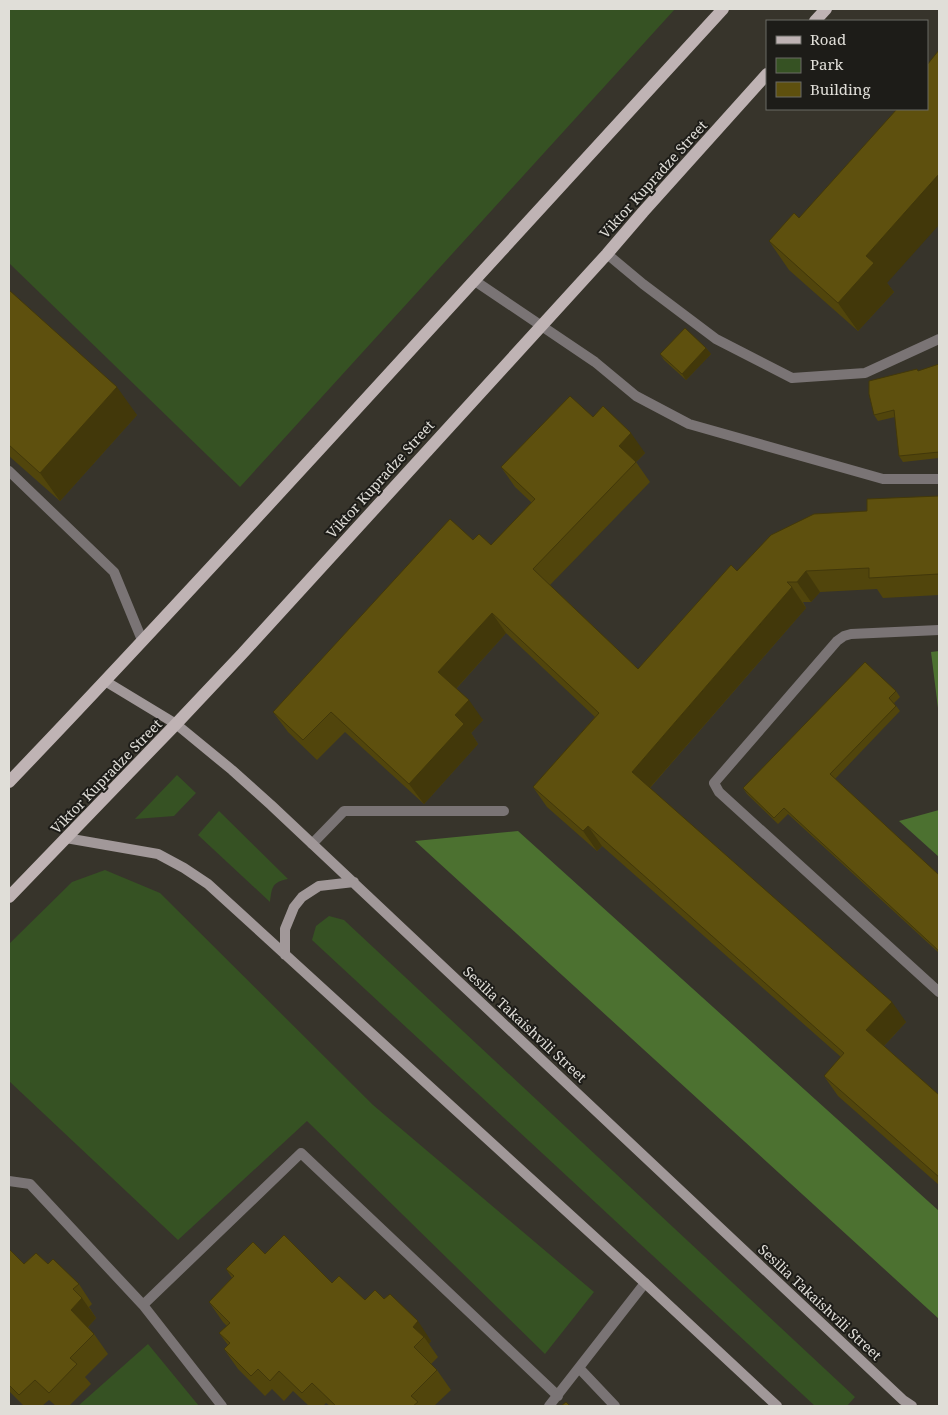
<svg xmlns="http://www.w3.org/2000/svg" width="948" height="1415" font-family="'Noto Serif',serif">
<rect width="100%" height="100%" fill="#37342b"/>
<path fill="#365223" d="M 9,9 L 675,9 L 240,487 L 9,263 Z
M 177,775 L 196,793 L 174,816 L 135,819 Z
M 219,811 L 288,879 C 272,882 272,887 270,902 L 198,835 Z
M 105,870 L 160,893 L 373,1105 L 594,1292 L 545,1354 L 307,1121 L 178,1240 L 9,1081 L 9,944 L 72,882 Z
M 329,916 L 344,920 L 855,1397 L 847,1406 L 815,1406 L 312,940 L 316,926 Z
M 148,1344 L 199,1406 L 78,1406 Z"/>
<path fill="#4c7130" d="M 939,651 L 939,716 L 931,652 Z
M 939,810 L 939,857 L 899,821 Z
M 518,831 L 939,1211 L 939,1319 L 415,841 Z"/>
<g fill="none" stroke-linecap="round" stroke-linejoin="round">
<path stroke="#7a7475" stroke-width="10" d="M 607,254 L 643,284 L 716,339 L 792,378 L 865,373 L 939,339
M 475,281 L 595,362 L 636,396 L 689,424 L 883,479 L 939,479
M 9,471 L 114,572 L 142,640
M 939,630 L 851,634 L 844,636 L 837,641 L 714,783 L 719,792 L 939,992
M 312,844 L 344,811 L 504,811
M 9,1181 L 30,1184 L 143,1305 L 222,1406
M 143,1305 L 301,1153 L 558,1396
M 579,1368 L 615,1406
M 549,1406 L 645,1283"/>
<path stroke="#a19899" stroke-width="10" d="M 105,681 L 176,724 L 232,770 L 271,805 L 903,1400 L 912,1406
M 66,838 L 158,854 L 184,868 L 208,884 L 645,1283 L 777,1406
M 285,955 L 285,929 L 294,907 L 302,897 L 319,886 L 354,882"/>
<path stroke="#bfb3b4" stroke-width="12" d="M 815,21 L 826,9
M 9,782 C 114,673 217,561 319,450 C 454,303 589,156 723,9
M 9,897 L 176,724 L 242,654 L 607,254 L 643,212 L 767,74"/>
</g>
<path fill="#51450c" d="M 927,109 L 887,283 L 894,292 L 858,331 L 789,270 L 769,241 L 799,218 Z
M 9,290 L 137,415 L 60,501 L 9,456 Z
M 706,348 L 711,354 L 686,380 L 664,360 L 660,354 Z
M 939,364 L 939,458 L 903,462 L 899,456 L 895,417 L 878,421 L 874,415 L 919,371 Z
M 593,417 L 645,453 L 636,462 L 650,482 L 550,585 L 638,669 L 737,571 L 867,511 L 939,496 L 939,595 L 883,598 L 877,589 L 820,592 L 811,602 L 803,602 L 806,608 L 650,788 L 906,1022 L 884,1046 L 939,1095 L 939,1185 L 838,1096 L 824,1076 L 841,1057 L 602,846 L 597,851 L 547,807 L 533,787 L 595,717 L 506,633 L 456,689 L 483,720 L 471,733 L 478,744 L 424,804 L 345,732 L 317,760 L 288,732 L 273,712 L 473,540 L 491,545 L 532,503 L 515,487 L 501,467 Z
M 896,691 L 900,697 L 894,703 L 900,711 L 835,779 L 939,875 L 939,953 L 788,814 L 778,824 L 747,794 L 743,788 Z
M 9,1249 L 24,1264 L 48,1264 L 79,1284 L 92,1304 L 89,1307 L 96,1318 L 88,1327 L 94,1334 L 108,1354 L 85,1377 L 91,1384 L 69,1406 L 56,1406 L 49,1400 L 42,1406 L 24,1406 L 9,1391 Z
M 265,1254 L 332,1283 L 365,1300 L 384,1299 L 431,1341 L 429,1344 L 438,1357 L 431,1364 L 437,1370 L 451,1390 L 434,1406 L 330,1406 L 326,1403 L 323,1406 L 309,1406 L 293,1391 L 284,1401 L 272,1389 L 265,1396 L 238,1369 L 224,1349 L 228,1345 L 219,1333 L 227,1326 L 223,1322 L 209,1302 L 232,1278 L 226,1269 Z"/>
<path fill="#42380a" d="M 939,174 L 939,225 L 887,283 L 894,292 L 858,331 L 838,303 L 866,256 Z
M 706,348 L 711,354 L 686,380 L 682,374 Z
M 117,387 L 137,415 L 60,501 L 40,473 Z
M 631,433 L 645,453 L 636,462 L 619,446 Z
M 806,571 L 820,592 L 811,602 L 797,582 Z
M 792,587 L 806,608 L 646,792 L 632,772 Z
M 492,613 L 506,633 L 452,693 L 438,672 Z
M 469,700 L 483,720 L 471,733 L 478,744 L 424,804 L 409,784 L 455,715 Z
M 588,826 L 602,846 L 597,851 L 583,831 Z
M 892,1002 L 906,1022 L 880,1050 L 866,1030 Z
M 82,1298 L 96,1318 L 85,1330 L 71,1310 Z
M 418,1321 L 431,1341 L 429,1344 L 424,1337 L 413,1327 Z"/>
<path fill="#5e500e" stroke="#42380a" d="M 939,50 L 939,174 L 866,256 L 874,263 L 838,303 L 769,241 L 794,213 L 799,218 L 897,109 L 927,109 L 927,65 Z
M 9,290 L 117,387 L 40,473 L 9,445 Z
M 685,328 L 706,348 L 682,374 L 660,354 Z
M 939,364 L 939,452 L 899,456 L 894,410 L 874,415 L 869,394 L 869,381 L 917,369 L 918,371 Z
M 570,396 L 593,417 L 603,406 L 631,433 L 619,446 L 636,462 L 533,569 L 638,669 L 731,565 L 737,571 L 771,535 L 814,514 L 867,511 L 867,499 L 939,496 L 939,574 L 869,578 L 869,568 L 806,571 L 797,582 L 787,582 L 792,587 L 632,772 L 892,1002 L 866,1030 L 939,1095 L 939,1177 L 824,1076 L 844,1053 L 588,826 L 583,831 L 533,787 L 599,713 L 492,613 L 438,672 L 469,700 L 455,715 L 464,724 L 409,784 L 331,712 L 303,740 L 273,712 L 450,519 L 473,540 L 479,534 L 491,545 L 535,499 L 501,467 Z
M 865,662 L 896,691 L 889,698 L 896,706 L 830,774 L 939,875 L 939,951 L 784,808 L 774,818 L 743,788 Z
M 284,1235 L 332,1283 L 339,1276 L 365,1300 L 375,1290 L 384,1299 L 390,1294 L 418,1321 L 413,1327 L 424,1337 L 414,1347 L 437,1370 L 411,1396 L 418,1402 L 413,1406 L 336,1406 L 312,1383 L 302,1393 L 279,1371 L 270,1381 L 258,1369 L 251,1376 L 224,1349 L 230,1343 L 219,1333 L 230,1323 L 209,1302 L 234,1276 L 226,1269 L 253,1242 L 265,1254 Z
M 9,1249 L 24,1264 L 36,1253 L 48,1264 L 53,1259 L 79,1284 L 73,1289 L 82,1298 L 71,1310 L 94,1334 L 70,1358 L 77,1364 L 49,1393 L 35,1380 L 19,1395 L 9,1385 Z
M 566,1402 L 570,1406 L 561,1406 Z"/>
<g text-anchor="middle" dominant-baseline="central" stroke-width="4" stroke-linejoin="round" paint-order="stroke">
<g font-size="14" fill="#e0ded8" stroke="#1d1c18">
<text transform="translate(653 179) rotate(-48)">Viktor Kupradze Street</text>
<text transform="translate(380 479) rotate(-48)">Viktor Kupradze Street</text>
<text transform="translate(106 776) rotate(-46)">Viktor Kupradze Street</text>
<text transform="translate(525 1024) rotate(43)">Sesilia Takaishvili Street</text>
<text transform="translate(820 1302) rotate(43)">Sesilia Takaishvili Street</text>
</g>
</g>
<rect width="948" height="1415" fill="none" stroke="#e0ded8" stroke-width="20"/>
<rect x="766" y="20" width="162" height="90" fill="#1d1c18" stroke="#6b6a65"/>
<rect x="776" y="36" width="25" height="8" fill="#bfb3b4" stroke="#6b6a65"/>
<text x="810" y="45" font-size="15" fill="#e0ded8">Road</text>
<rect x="776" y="58" width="25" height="15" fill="#365223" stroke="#6b6a65"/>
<text x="810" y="70" font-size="15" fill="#e0ded8">Park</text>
<rect x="776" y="82" width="25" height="15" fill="#5e500e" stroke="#6b6a65"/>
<text x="810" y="95" font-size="15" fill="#e0ded8">Building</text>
</svg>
